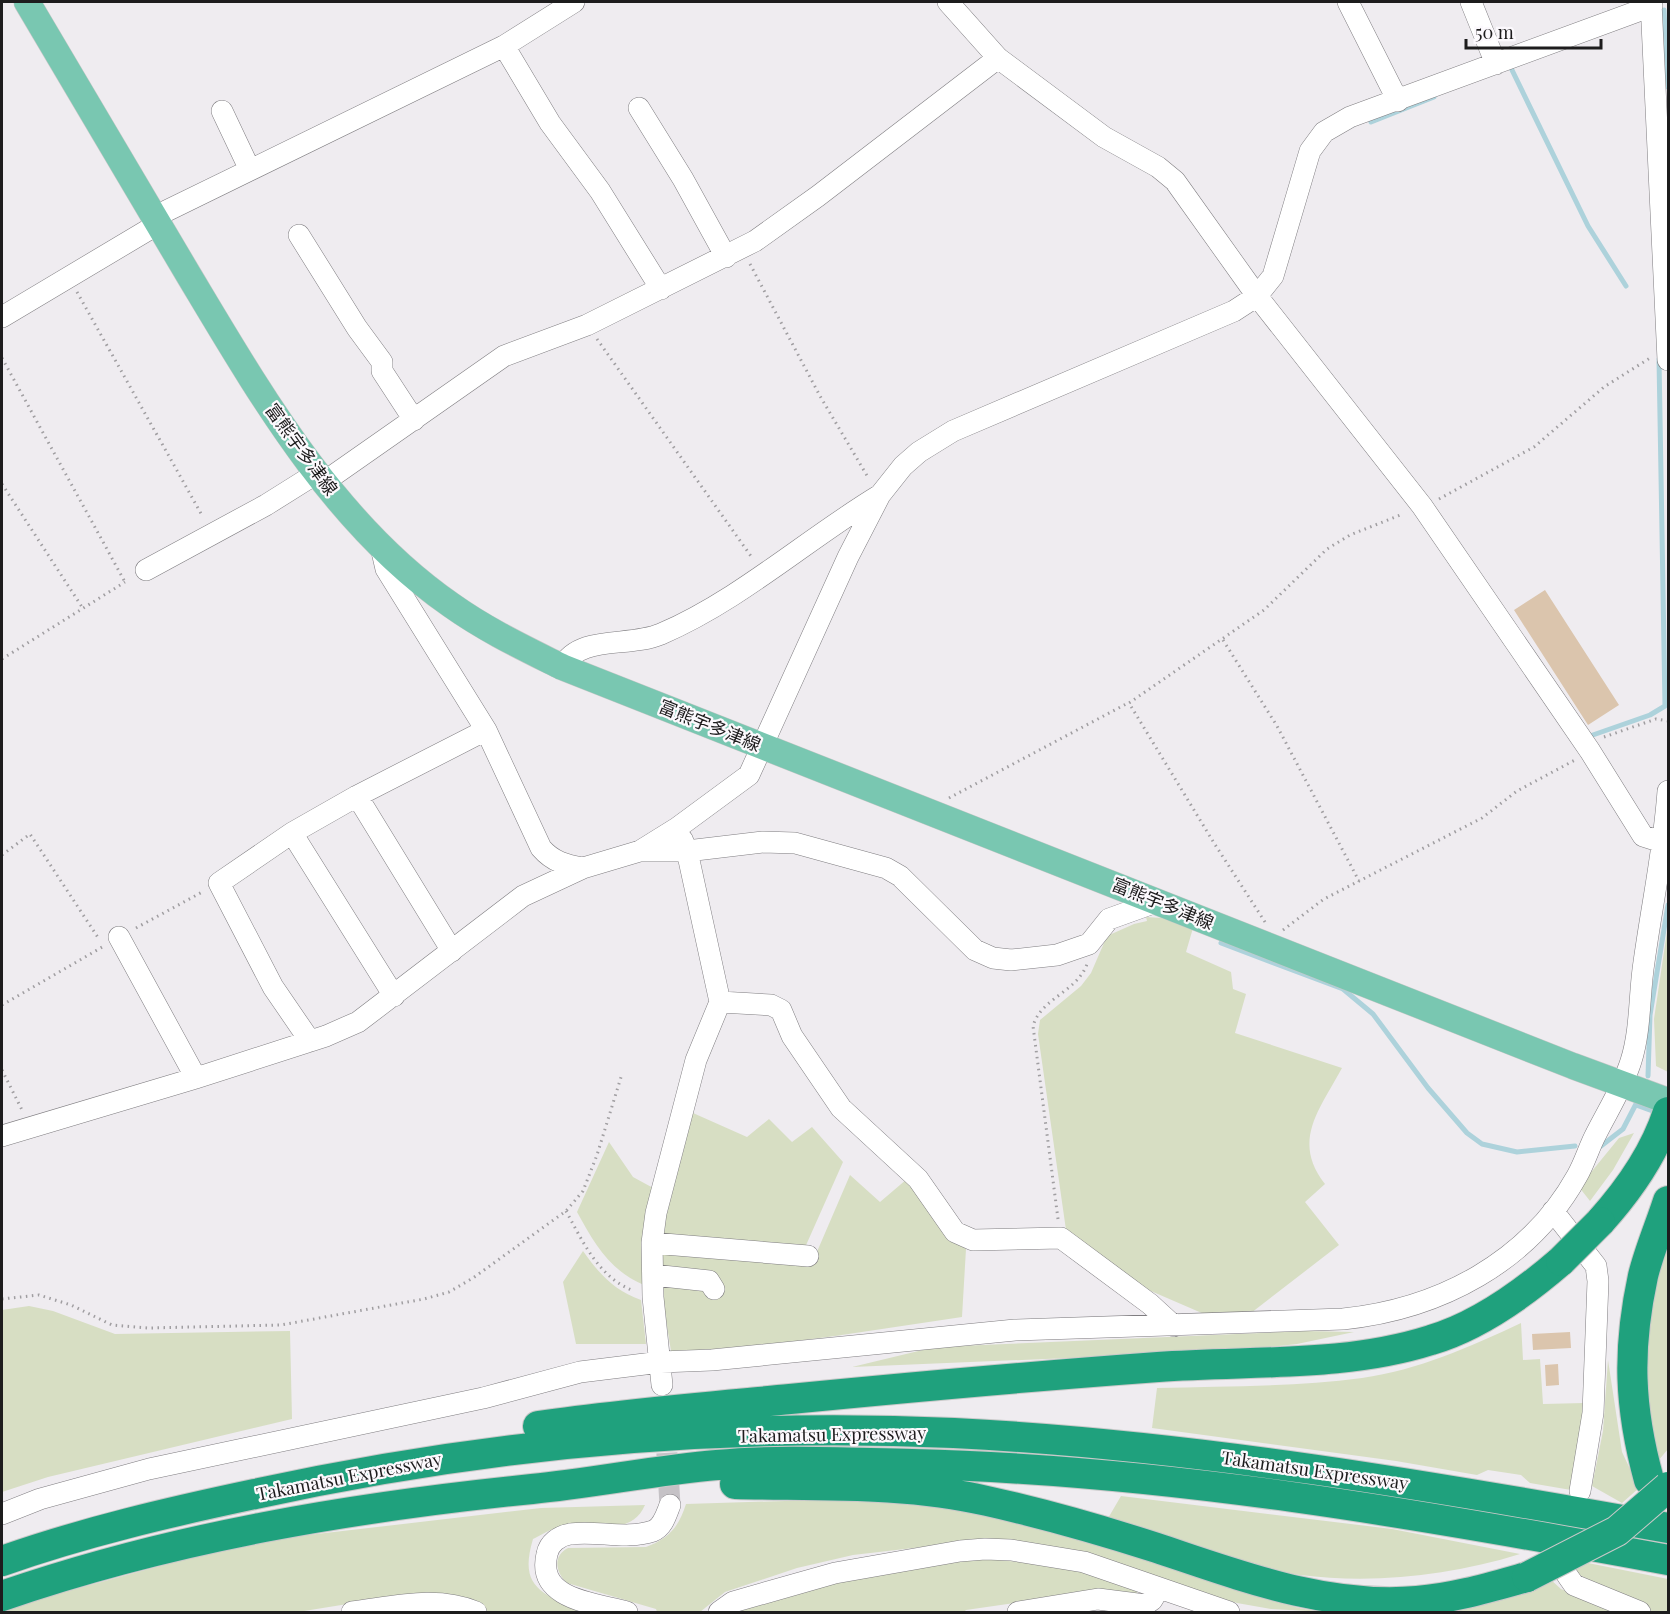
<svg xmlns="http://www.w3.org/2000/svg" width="1670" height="1614" font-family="'Playfair Display','Noto Sans JP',serif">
<rect width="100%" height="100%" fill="#efecf0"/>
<path fill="#d7dec3" d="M 1146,917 L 1162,918 L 1193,928 L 1186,952 L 1231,972 L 1233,989 L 1246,994 L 1235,1033 L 1342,1068 C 1320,1109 1291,1141 1325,1184 L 1305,1202 L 1339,1245 L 1251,1313 L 1211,1317 L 1130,1282 L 1066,1230 L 1038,1034 L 1040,1020 L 1081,986 L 1091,973 L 1107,936 L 1134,924 L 1147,921 Z
M 1668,925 L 1668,1072 L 1656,1066 L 1654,1019 Z
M 693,1113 L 747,1137 L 769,1119 L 792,1142 L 812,1127 L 843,1162 L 803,1252 L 660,1239 Z
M 1634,1133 L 1613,1170 L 1590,1201 L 1579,1187 L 1619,1138 Z
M 609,1142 L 633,1177 L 655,1189 L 644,1285 C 610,1271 594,1243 577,1212 Z
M 850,1175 L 880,1202 L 907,1179 L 949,1237 L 966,1249 L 962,1317 C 865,1331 768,1349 671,1351 L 659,1277 L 661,1249 L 813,1261 Z
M 1668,1233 L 1668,1449 L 1658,1461 L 1647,1430 L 1645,1330 Z
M 583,1251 C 600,1275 614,1290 641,1300 L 646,1344 L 576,1344 L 563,1282 Z
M 29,1306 L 53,1311 L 115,1334 L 290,1331 L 292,1419 L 48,1477 L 2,1492 L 2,1310 Z
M 1521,1323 L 1523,1360 L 1540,1359 L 1543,1404 L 1584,1403 L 1571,1490 L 1530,1483 L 1521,1475 L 1488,1470 L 1477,1475 L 1396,1461 L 1152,1428 L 1157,1388 C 1225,1386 1294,1387 1362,1378 C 1418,1370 1470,1347 1521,1323 Z
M 1306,1331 L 1354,1332 L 1297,1344 L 1234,1351 L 852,1367 L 935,1347 Z
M 1608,1360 L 1622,1452 L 1639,1488 L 1622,1503 L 1592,1486 L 1603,1431 Z
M 1121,1496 L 1392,1529 L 1520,1554 C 1450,1576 1373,1584 1300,1575 C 1234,1566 1170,1539 1107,1520 Z
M 848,1499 C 930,1502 1013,1512 1091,1539 C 1144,1558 1197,1577 1251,1593 C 1276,1601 1301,1611 1327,1612 L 1271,1609 L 1237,1603 L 1168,1583 L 965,1542 L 853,1555 L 797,1568 L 725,1592 L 700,1612 L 657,1612 L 656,1609 L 567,1583 C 556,1573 552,1556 568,1548 L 646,1547 C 670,1538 679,1526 686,1504 Z
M 645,1505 C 630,1540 583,1522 555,1529 C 548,1530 540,1536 533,1539 C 518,1589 543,1593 582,1612 L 487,1612 L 455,1599 L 397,1596 L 298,1612 L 2,1612 L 2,1609 L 248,1542 L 541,1508 Z
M 964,1560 L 1000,1560 L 1066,1567 L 1139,1591 L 1134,1595 L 1092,1592 L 966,1610 L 964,1612 L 736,1612 L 852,1578 Z
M 1578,1561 L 1668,1579 L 1668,1612 L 1652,1612 L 1568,1569 Z
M 1550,1579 L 1561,1589 L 1618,1612 L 1410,1612 Z"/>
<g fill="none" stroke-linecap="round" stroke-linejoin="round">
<path stroke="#add2db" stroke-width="5" d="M 1664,10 L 1668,87
M 1511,68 L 1588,226 L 1626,286
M 1371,122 L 1434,97
M 1590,736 L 1650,715 L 1665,706 L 1659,359
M 1221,943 L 1343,989 L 1373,1014 L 1428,1088 L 1467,1133 L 1482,1144 L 1517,1152 L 1575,1146
M 1648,1076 L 1650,1015 L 1668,905
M 1636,1105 L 1658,1113
M 1601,1146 L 1623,1129 L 1637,1102"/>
</g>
<path fill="#dbc5ad" d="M 1545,590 L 1619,705 L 1588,725 L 1514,610 Z
M 1570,1332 L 1571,1348 L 1533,1350 L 1532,1334 Z
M 1558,1364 L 1559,1385 L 1546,1386 L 1545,1365 Z"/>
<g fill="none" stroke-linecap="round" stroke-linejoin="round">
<path stroke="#c5c2c6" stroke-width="21" stroke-dasharray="21 10" stroke-linecap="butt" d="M 665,1422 L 670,1505"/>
<g stroke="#7f7d80" stroke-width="22">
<path id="minor" d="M 948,2 L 998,58 L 1104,137 L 1158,167 L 1175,181 L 1257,296 L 1422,506 L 1590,751 L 1643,836 L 1665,843
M 1348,2 L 1398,101
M 1471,2 L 1496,64
M 1651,2 L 1668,360
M 504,46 L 550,123 L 600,191 L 661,289
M 639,108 L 683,179 L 726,257
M 222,111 L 250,170
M 154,217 L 504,46 L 574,2
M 299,235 L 357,328 L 382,362 L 382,371 L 414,420
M 2,317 L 158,224
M 324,482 L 504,356 L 587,325 L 755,241 L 818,196 L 998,58
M 380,543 L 386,569 L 486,730 L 541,848 C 553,862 566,865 583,868
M 146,570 L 266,505 L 317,473
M 562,667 C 580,634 628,648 661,634 C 740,600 807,539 880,495
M 357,796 L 452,951
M 292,833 L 394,996
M 641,851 L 687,851 L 763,842 L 795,843 L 886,868 L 900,876 L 975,950 L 993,958 L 1011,960 L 1057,955 L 1089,944 L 1109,919 L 1159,901
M 119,937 L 196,1078
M 720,1002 L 771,1005 L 781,1010 L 792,1036 L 841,1108 L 918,1179 L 955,1232 L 973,1240 L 1061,1238 L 1150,1304 L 1174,1326
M 310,1041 L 273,987 L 219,883 L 292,833 L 357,796 L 486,730
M 2,1136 L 196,1078 L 326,1036 L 358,1022 L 523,896 L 583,868 L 640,851 L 677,828 L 749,775 L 848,557 L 880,495 L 903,466 L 919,452 L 953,431 L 1234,311 L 1257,296 L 1273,276 L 1310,151 L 1324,132 L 1350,117 L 1652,6
M 1553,1211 L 1596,1266 L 1598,1281 L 1593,1413 L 1580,1491
M 652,1243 L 808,1256
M 653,1275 L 709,1281 L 714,1289
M 662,1385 L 653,1297 L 652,1243 L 656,1213 L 696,1060 L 720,1002 L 687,851 L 682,839
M 2,1514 L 40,1499 L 149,1469 L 483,1398 L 580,1372 L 661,1362 L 712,1360 L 1015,1330 L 1343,1319 C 1440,1309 1529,1262 1577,1176 C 1585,1162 1589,1147 1596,1134 C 1608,1110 1623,1087 1631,1061 C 1641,1030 1639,993 1644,962 C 1652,904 1664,849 1668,791
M 1567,1575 L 1574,1585 L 1640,1612
M 352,1612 C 393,1607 436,1595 476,1612
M 627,1612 C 595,1603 536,1600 547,1554 C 549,1543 559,1536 570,1534 C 596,1530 627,1540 653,1531 C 663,1527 666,1515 670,1505
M 719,1612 L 733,1602 L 835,1573 L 960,1551 L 985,1549 L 1011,1550 L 1084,1562 L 1229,1612
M 1018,1612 L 1098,1599 L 1145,1605 L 1152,1600 L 1158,1590"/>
</g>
<g stroke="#c9c9c9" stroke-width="27">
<path id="major" d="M 27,2 C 81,93 134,184 188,274 C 260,394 334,524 451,605 C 486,630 524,648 562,667 L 1573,1066 L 1668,1101"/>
</g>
<g stroke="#c9c9c9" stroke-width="32">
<path id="highway" d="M 1600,1222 C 1628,1191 1655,1152 1668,1112
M 538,1426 C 621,1414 706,1407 790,1399 C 913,1387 1035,1376 1158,1367 C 1249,1360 1343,1368 1431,1340 C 1479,1326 1524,1293 1561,1261
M 1649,1480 C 1629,1407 1627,1350 1643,1276 C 1649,1251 1660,1226 1668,1201
M 735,1484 C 818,1486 906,1482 987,1501 C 1045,1514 1101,1530 1157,1548 C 1241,1576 1327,1609 1417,1601 C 1455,1598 1491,1587 1527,1577
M 2,1561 C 84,1532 170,1512 255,1494 C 484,1444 720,1422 954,1433 C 1195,1445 1432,1486 1668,1528
M 2,1596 C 173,1537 353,1507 532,1489 C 594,1483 656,1470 717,1465 C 778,1459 850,1463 912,1464 C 1167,1470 1419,1514 1668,1560"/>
</g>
<path stroke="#a09ea1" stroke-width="3" stroke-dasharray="1.5 4.5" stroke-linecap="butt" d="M 750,264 L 820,396 L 869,479
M 77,292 L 203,517
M 597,339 L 753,559
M 2,358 L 125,582
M 2,484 L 82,607
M 1439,499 L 1534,447 L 1604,387 L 1650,358
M 1223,640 L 1277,726 L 1359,881
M 2,659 L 125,582
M 1604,737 L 1656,719 L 1668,721
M 949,798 L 1128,703
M 2,855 L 30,834 L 99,939
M 1265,922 L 1214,843 L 1129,703 L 1264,610 L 1327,549 L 1350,535 L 1403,514
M 136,928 L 204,891
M 1283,930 L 1324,899 L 1482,818 L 1517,791 L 1575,760
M 2,1005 L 104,946
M 2,1070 L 22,1110
M 566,1211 C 583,1242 599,1278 634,1291
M 1058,1219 L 1033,1026 C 1041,998 1077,992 1087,964
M 2,1299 L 39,1295 L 71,1305 L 112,1325 L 148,1328 L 281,1325 L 424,1299 L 449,1292 L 473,1278 L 566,1211 L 583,1191 L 597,1155 L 622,1074"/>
<use href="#minor" stroke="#fff" stroke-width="21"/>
<use href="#major" stroke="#79c7b1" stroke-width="26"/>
<use href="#highway" stroke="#1fa17d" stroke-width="30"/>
<g stroke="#c9c9c9" stroke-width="32" stroke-linecap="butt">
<path id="highway-bridge" d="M 1561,1261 L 1600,1222
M 1527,1577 L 1617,1531 L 1668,1487"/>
</g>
<use href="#highway-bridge" stroke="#1fa17d" stroke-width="30"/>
</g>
<g text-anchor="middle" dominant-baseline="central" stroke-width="4.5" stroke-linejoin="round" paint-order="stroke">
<g font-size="18" fill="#1d1c1d" stroke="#fcf9fd">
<text transform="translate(302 449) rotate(54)">富熊宇多津線</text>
<text transform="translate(710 725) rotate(22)">富熊宇多津線</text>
<text transform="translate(1163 903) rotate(22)">富熊宇多津線</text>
<text transform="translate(832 1434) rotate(-1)">Takamatsu Expressway</text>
<text transform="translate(1315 1470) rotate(8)">Takamatsu Expressway</text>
<text transform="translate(349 1476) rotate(-11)">Takamatsu Expressway</text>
</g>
</g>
<rect width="1670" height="1614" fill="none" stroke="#1d1c1d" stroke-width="6"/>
<path d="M1466 39v9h135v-9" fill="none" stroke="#1d1c1d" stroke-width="3"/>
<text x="1475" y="39" font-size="18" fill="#1d1c1d" stroke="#fcf9fd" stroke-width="4.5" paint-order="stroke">50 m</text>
</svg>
